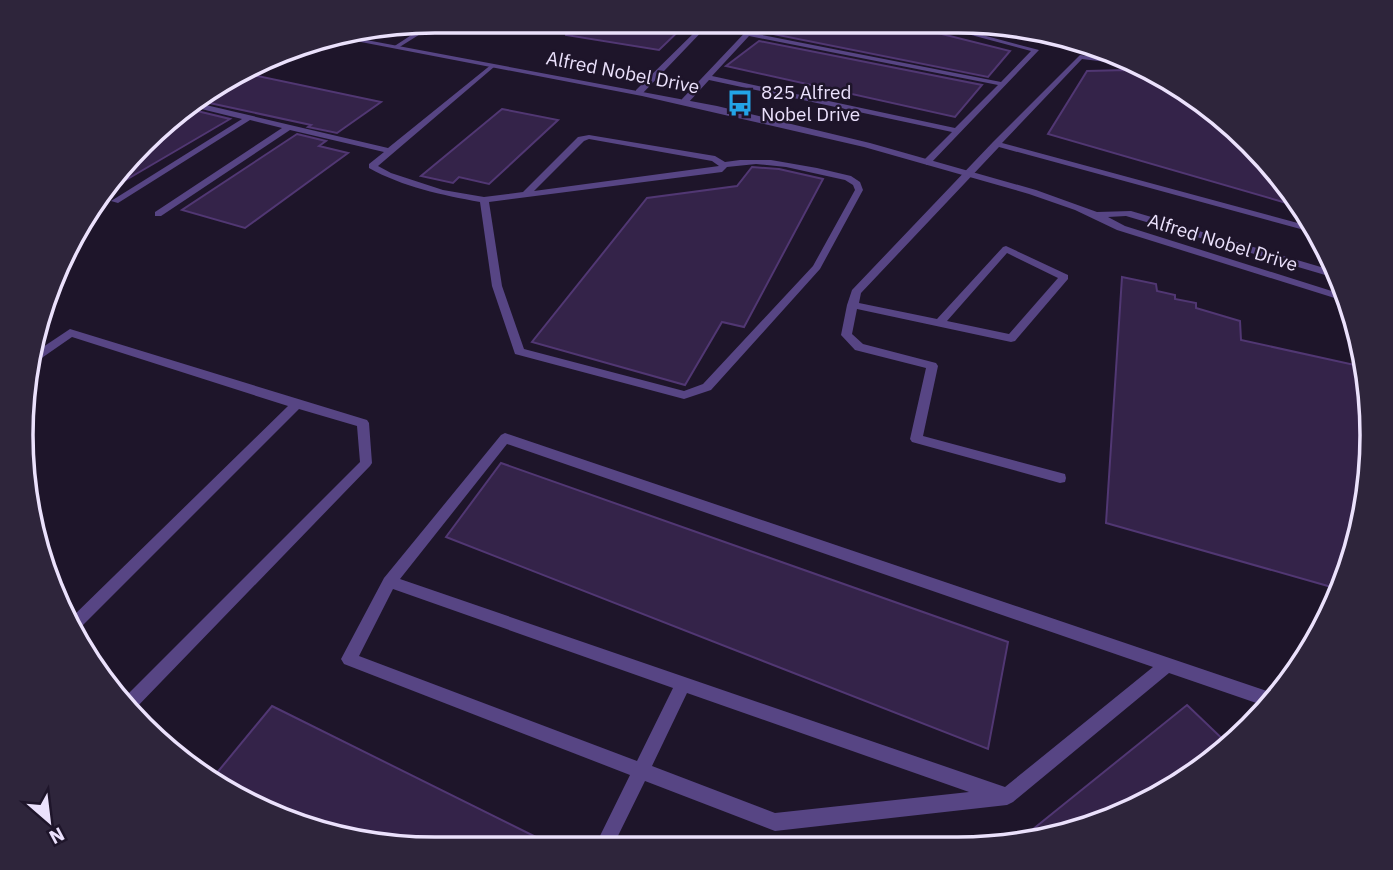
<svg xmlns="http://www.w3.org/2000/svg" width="1393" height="870" font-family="'IBM Plex Sans',sans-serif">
<rect width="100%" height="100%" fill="#1e152a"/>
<path fill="#342349" stroke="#513773" stroke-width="2" d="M 567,22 L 660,22 L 687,23 L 659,50 L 566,35 Z
M 781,23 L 902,24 L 1010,51 L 988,77 L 768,33 Z
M 759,41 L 982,85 L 955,117 L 726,66 Z
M 1127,70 L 1160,78 L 1210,107 L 1297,206 L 1048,134 L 1087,71 Z
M 253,75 L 381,102 L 337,133 L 308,127 L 311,125 L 205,102 Z
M 502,109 L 558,120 L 489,184 L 459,177 L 453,183 L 421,176 Z
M 193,110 L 230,119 L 119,184 L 114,176 L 180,114 Z
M 297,134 L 326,141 L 319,146 L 348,153 L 245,228 L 182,210 Z
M 752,167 L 779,169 L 823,179 L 744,327 L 722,322 L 685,385 L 532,342 L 647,198 L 737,186 Z
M 1122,277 L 1156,284 L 1157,291 L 1175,295 L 1175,299 L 1196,303 L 1196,308 L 1240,321 L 1241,340 L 1364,367 L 1368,381 L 1358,543 L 1335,588 L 1106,523 Z
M 501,463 L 1008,642 L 988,749 L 446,537 Z
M 1187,705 L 1231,747 L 1141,806 L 1022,838 Z
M 272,706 L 554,846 L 381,846 L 276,817 L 211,780 Z"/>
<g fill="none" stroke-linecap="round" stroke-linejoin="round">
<path fill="#574584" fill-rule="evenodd" d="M 433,21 L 441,21 L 398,48 L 393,47 Z
M 704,23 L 710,23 L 642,94 L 636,94 L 636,90 Z
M 754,23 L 761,23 L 752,33 L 1001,82 L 1031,51 L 930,24 L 941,24 L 1039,50 L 930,164 L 927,165 L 923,162 L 924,160 L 952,132 L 709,80 L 688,103 L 682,103 L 682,99 ZM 749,36 L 998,85 L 955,128 L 712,76 Z
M 1080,55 L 1133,62 L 1140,66 L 1082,59 L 1002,143 L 1316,228 L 1319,234 L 999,147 L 861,293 L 859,303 L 937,319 L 1003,247 L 1006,246 L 1068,275 L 1068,279 L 1015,341 L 1011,342 L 857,309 L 852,334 L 863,344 L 936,363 L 938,366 L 923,436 L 1065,474 L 1066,478 L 1065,482 L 1060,483 L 912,442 L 910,439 L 926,368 L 855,350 L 841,335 L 847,305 L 852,290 L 993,142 ZM 1007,253 L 1058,278 L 1009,334 L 947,321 Z
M 492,64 L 496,66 L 494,67 L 378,166 L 391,173 L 443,190 L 484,197 L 523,192 L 578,137 L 589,135 L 715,156 L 725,162 L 740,160 L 771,160 L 817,168 L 851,176 L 860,182 L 863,190 L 820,269 L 711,390 L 684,399 L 515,354 L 492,286 L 480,202 C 442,195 403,187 369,168 L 369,164 L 384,152 L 290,130 L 161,216 L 155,216 L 155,212 L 282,128 L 250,120 L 118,203 L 111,201 L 242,119 L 189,106 L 193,102 L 388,148 ZM 589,139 L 712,161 L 719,166 L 534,191 L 584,141 ZM 756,164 L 786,167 L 845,180 L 853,185 L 855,190 L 813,266 L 703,384 L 684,391 L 524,349 L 502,286 L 489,202 L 722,172 L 727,167 Z
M 70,329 L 367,420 L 369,423 L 372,463 L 370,466 L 133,711 L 123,699 L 360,462 L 357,426 L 299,409 L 76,632 L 70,619 L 288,406 L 72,337 L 33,364 L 34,353 Z
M 505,433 L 1273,693 L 1279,695 L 1268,707 L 1169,673 L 1013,802 L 1007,805 L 775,831 L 645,781 L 613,846 L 595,846 L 630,775 L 344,664 L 341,659 L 384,578 L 501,435 ZM 507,444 L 1153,667 L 1005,787 L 400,579 ZM 393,589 L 673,688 L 637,761 L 359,656 ZM 687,693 L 969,792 L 775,813 L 652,766 Z"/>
<path fill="#574584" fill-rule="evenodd" d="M 345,36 L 717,106 L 870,143 L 1036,190 L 1097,212 L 1131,211 L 1331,270 L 1332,277 L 1126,216 L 1108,217 L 1125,226 L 1338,293 L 1341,300 L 1117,230 L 1075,210 L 1029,194 L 864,147 L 642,96 L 335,37 Z"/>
</g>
<defs>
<g id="bus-bare" transform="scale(2.1)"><path d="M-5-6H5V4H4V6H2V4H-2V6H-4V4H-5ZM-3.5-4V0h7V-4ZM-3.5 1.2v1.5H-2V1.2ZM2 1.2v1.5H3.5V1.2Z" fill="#23a4e6" stroke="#1e152a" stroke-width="2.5" paint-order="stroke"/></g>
</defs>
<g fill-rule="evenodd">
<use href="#bus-bare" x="740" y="103"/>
</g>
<g text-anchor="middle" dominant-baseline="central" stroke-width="5" stroke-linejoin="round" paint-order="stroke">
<g font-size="19" fill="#ebe1fc" stroke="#1e152a">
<text transform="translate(623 72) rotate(11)">Alfred Nobel Drive</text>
<text transform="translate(1223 242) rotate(17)">Alfred Nobel Drive</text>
</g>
<g font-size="19" fill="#ebe1fc" stroke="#1e152a" text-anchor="start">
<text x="761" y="92">825 Alfred<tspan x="761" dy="22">Nobel Drive</tspan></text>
</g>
</g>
<path d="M0 0H1393V870H0ZM435 33H958A402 402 0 0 1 1360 435V435A402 402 0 0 1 958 837H435A402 402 0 0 1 33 435V435A402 402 0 0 1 435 33Z" fill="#2e253b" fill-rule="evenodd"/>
<path fill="none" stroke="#ebe1fc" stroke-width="3.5" d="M435 33H958A402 402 0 0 1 1360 435V435A402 402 0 0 1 958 837H435A402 402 0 0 1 33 435V435A402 402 0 0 1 435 33Z"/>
<g transform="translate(49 821) rotate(152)" stroke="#1e152a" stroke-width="5" paint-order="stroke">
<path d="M0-5L12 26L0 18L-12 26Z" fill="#ebe1fc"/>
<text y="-10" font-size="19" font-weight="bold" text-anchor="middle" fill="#ebe1fc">N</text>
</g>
</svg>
